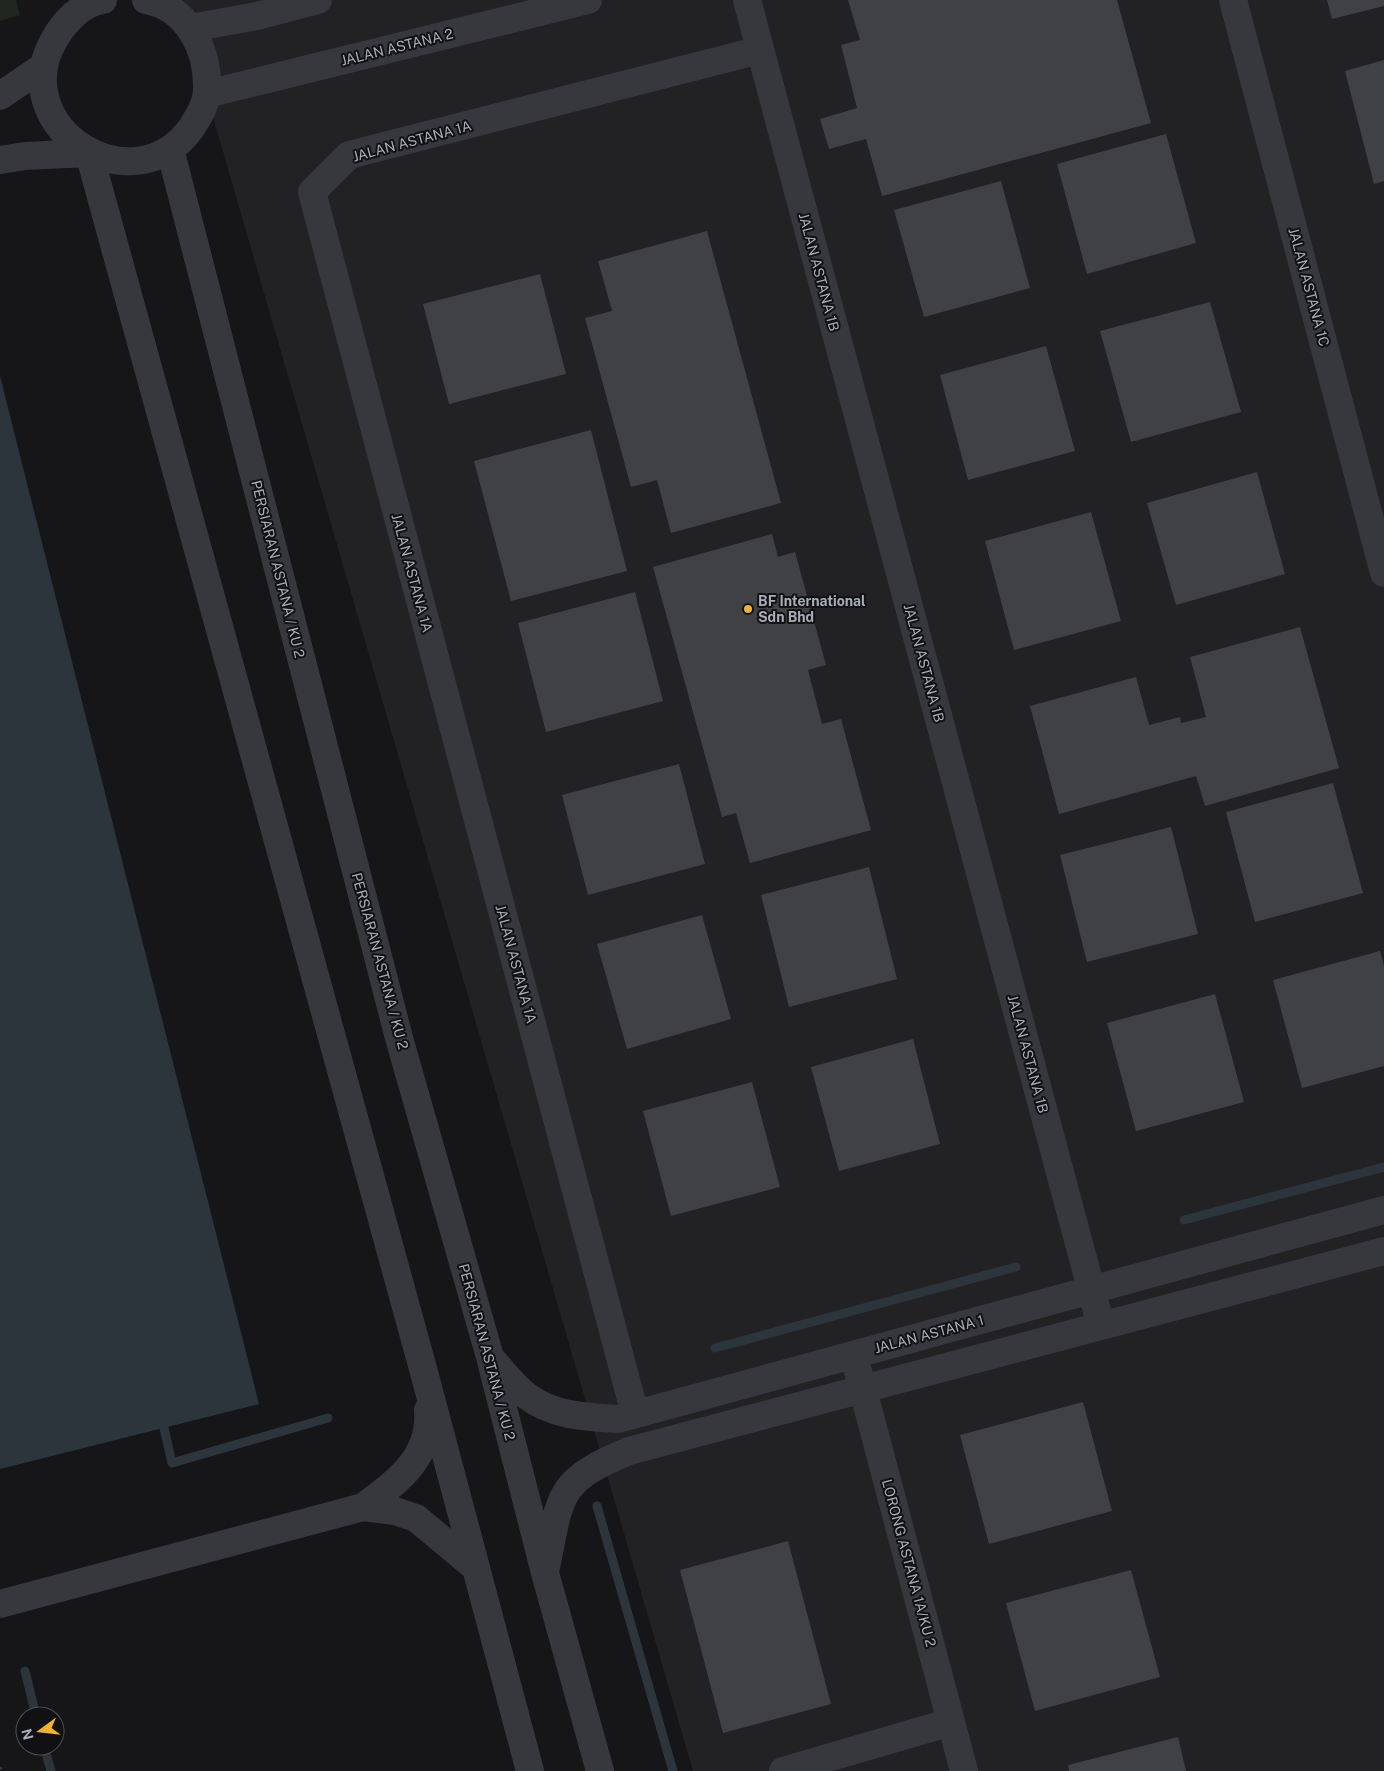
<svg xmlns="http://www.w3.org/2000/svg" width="1384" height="1771" font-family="'Public Sans',sans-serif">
<rect width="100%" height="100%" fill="#161618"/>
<path fill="#222225" d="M 179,0 L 1384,0 L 1384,1771 L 693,1771 Z"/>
<path fill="#1e261f" d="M 0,0 L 16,0 L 20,15 L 0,21 Z"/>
<path fill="#2c353c" d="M 0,376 L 259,1404 L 0,1469 Z"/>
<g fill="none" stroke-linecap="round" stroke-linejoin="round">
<path stroke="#2c353c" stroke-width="9" d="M 1184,1220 L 1384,1167
M 715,1348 L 1016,1267
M 164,1428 L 172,1463 L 328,1418
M 597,1506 L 673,1771
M 25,1671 L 36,1716
M 44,1746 L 51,1771"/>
</g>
<path fill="#404145" d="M 848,0 L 1117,0 L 1151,123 L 882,196 L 866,139 L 829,149 L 820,119 L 857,108 L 841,45 L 860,40 Z
M 1327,0 L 1384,0 L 1384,6 L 1332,19 Z
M 1384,60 L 1384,181 L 1374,184 L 1345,71 Z
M 1166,134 L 1196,243 L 1087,274 L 1057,164 Z
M 1001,181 L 1030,288 L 924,317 L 894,210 Z
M 707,231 L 781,503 L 671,533 L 657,480 L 631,487 L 585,318 L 612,311 L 598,261 Z
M 540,274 L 566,374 L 449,404 L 423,304 Z
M 1210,302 L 1241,412 L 1131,442 L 1100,331 Z
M 1046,346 L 1075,451 L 968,480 L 940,375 Z
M 591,430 L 627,571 L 511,601 L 474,461 Z
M 1257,472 L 1285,574 L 1176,605 L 1147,503 Z
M 1091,512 L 1121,621 L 1014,650 L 985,541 Z
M 772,534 L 778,557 L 795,552 L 826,665 L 808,670 L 822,724 L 841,719 L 871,830 L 750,863 L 736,813 L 722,817 L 653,567 Z
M 635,592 L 663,701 L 546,732 L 518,623 Z
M 1300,627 L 1339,768 L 1205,806 L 1196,776 L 1059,814 L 1030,706 L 1136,677 L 1149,725 L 1180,717 L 1181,723 L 1206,717 L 1190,657 Z
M 679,764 L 705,864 L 588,895 L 562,795 Z
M 1333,783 L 1363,893 L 1255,922 L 1226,812 Z
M 1171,827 L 1198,934 L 1087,962 L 1060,855 Z
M 869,867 L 897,979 L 789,1007 L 761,895 Z
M 702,915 L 731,1019 L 627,1049 L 597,944 Z
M 1380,951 L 1384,966 L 1384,1066 L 1302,1088 L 1273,980 Z
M 1215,994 L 1244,1102 L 1136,1131 L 1107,1023 Z
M 913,1039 L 940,1144 L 839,1171 L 811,1067 Z
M 752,1082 L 780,1187 L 671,1216 L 643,1111 Z
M 1083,1402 L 1112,1511 L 989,1544 L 960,1435 Z
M 788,1541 L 831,1704 L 723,1733 L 680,1570 Z
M 1131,1570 L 1160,1677 L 1035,1711 L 1006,1603 Z
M 1178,1737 L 1186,1771 L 1069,1771 L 1068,1765 Z"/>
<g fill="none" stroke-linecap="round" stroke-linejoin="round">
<path stroke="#3d3f44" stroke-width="3" stroke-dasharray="2.5 4" stroke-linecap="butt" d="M 0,1767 L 1,1771"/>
<path stroke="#37383d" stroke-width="28" d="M 103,0 C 82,3 64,22 54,40 C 4,127 134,210 192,127 C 199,116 207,103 207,89 C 208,51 189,8 146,0
M 747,0 L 1101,1326
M 1233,0 L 1384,573
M 190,28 L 257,16 L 318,0
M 207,94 L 588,0
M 0,96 L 44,66
M 170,149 L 399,1038 L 490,1357 L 545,1573 L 600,1771
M 89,153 L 425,1376 L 530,1771
M 0,160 L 25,156 L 89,153
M 492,1360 C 503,1371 514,1387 527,1396 C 553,1416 586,1417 618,1419 L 1384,1210
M 858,1371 L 964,1771
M 635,1414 L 312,192 L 349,155 L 760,50
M 363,1507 L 395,1511 L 416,1518 L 476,1568
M 546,1567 C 561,1495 556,1481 629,1451 L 1384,1251
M 0,1604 L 363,1507 C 397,1482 432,1457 428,1410
M 783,1771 L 951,1722"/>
</g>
<circle fill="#f2b134" stroke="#111113" stroke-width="2" cx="748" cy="609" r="5"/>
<g text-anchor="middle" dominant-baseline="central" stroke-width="4" stroke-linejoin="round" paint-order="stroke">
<g font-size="14" fill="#a8adb8" stroke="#111113">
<text transform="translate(397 47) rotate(-14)">JALAN ASTANA 2</text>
<text transform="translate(412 141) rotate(-15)">JALAN ASTANA 1A</text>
<text transform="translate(819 272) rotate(75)">JALAN ASTANA 1B</text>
<text transform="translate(1309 287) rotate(75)">JALAN ASTANA 1C</text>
<text transform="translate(278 569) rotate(76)">PERSIARAN ASTANA / KU 2</text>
<text transform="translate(412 573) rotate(75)">JALAN ASTANA 1A</text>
<text transform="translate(924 663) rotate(75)">JALAN ASTANA 1B</text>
<text transform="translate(380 961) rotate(75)">PERSIARAN ASTANA / KU 2</text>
<text transform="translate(516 964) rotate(75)">JALAN ASTANA 1A</text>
<text transform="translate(1028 1054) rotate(75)">JALAN ASTANA 1B</text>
<text transform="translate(929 1334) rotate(-15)">JALAN ASTANA 1</text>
<text transform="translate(487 1352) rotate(75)">PERSIARAN ASTANA / KU 2</text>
<text transform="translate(909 1563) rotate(75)">LORONG ASTANA 1A/KU 2</text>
</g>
<g font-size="14" font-weight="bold" fill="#a8adb8" stroke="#111113" text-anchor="start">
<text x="758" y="601">BF International<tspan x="758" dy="16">Sdn Bhd</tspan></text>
</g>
</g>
<g transform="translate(40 1731) rotate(255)"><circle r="24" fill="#111113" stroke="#4d4f55"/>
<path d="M0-4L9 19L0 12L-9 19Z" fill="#f2b134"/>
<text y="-8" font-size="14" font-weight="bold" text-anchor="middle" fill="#a8adb8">N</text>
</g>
</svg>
